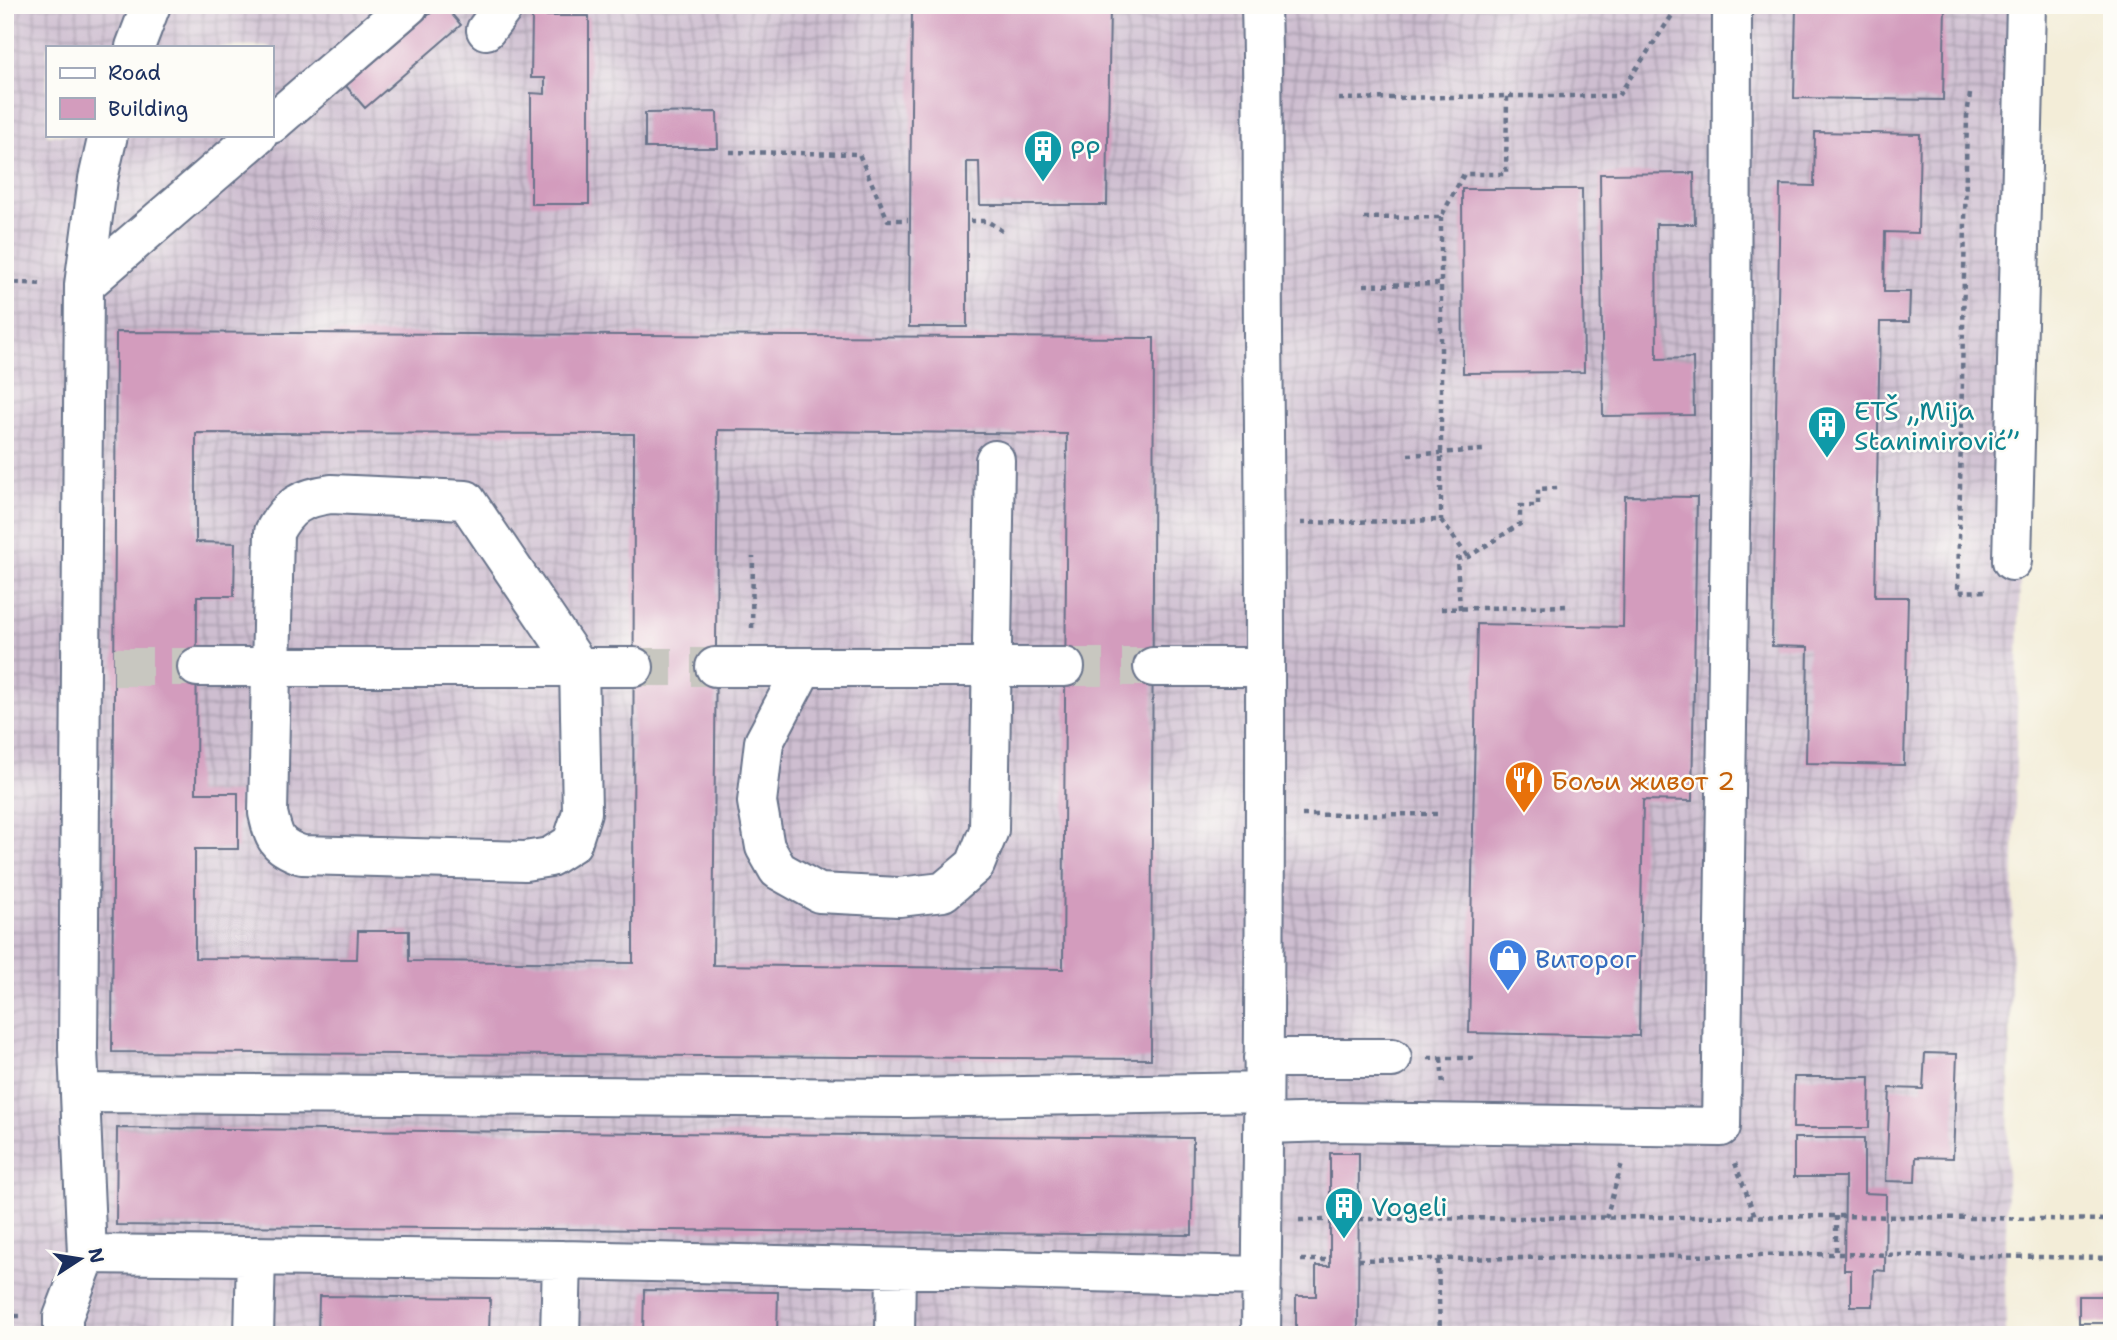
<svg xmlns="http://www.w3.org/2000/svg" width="2117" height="1340" font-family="'Shantell Sans',sans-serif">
<defs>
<pattern id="industrial-grid" width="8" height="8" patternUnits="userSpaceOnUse" patternTransform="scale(1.75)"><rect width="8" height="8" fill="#cebed0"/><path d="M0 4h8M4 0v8" fill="none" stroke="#a69bac"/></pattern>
</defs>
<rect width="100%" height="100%" fill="#fdfcf7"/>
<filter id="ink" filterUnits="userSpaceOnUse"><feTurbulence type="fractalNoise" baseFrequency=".0143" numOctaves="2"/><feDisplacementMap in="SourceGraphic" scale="14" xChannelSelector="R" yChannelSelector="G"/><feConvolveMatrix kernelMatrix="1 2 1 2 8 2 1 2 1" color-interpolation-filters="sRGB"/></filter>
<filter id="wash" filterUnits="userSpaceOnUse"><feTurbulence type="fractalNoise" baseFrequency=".00686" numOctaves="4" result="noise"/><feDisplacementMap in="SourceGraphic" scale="28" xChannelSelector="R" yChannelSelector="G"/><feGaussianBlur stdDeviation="1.57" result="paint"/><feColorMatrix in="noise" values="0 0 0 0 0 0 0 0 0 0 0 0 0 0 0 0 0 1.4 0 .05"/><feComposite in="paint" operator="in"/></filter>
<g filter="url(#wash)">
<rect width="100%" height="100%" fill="#f3edd8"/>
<path fill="url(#industrial-grid)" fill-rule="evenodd" d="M 5,5 L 2032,5 L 2005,1276 L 2006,1335 L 5,1335 ZM 47,47 L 271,47 L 271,135 L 47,135 Z"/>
<g id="blocks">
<path fill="#d39cbd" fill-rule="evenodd" d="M 440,5 L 444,5 L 461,25 L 365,108 L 346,86 Z
M 912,5 L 1110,5 L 1107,205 L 980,205 L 979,162 L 967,162 L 967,327 L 909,327 Z
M 1796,5 L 1945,5 L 1943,100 L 1794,98 Z
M 532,16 L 589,16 L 589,204 L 531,204 L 531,93 L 545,94 L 545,78 L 531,78 Z
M 717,112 L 718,148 L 645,148 L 645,113 Z
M 1815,132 L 1920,134 L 1918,233 L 1885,232 L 1884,292 L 1910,292 L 1909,322 L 1880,322 L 1875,597 L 1908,597 L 1904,765 L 1806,763 L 1808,647 L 1772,646 L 1780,185 L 1814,186 Z
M 1694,173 L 1695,224 L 1656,224 L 1657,359 L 1693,358 L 1694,415 L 1603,416 L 1600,174 Z
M 1462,189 L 1582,189 L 1584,372 L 1463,373 Z
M 116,332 L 1154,338 L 1151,1059 L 112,1052 ZM 718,430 L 1067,434 L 1063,969 L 713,965 ZM 196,433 L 634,434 L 633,963 L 409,961 L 409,931 L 358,931 L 357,959 L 195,958 L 195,849 L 238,849 L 238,793 L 196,793 L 197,596 L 234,596 L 235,543 L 196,542 Z
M 1625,496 L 1697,497 L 1692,801 L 1643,800 L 1639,1036 L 1469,1033 L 1477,624 L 1623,627 Z
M 1925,1053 L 1957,1054 L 1953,1158 L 1916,1157 L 1915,1182 L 1886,1181 L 1890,1088 L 1923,1089 Z
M 1794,1077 L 1870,1077 L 1869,1128 L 1793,1128 Z
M 117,1128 L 1193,1138 L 1192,1235 L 116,1225 Z
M 1794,1138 L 1864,1138 L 1864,1193 L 1886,1194 L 1885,1271 L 1874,1270 L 1873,1306 L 1851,1306 L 1851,1270 L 1844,1270 L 1845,1177 L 1794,1177 Z
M 1330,1153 L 1359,1153 L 1358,1335 L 1296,1335 L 1296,1296 L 1316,1296 L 1316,1266 L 1330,1266 Z
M 644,1290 L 778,1292 L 777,1335 L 643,1335 Z
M 319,1296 L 490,1298 L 489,1335 L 318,1335 Z
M 2079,1296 L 2112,1296 L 2112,1323 L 2079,1323 Z"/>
</g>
</g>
<g filter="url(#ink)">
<use href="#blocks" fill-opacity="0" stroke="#677289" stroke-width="2"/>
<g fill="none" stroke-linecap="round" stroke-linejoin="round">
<path stroke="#c8c7c0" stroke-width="38" stroke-dasharray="38 19" stroke-linecap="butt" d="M 114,667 L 197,667
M 634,667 L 715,667
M 1065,667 L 1153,667"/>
<g stroke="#677289" stroke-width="42">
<path id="minor" d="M 1261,5 C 1264,114 1262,223 1263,333 C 1267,667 1265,1001 1261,1335
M 486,30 L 505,5
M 135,47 L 151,5
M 271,124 L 409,5
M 84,285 L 258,135
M 331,494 L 466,500 L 579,667 L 582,812 L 572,843 L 550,857 L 525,861 L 302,855 C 276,846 274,839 268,813 L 274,532 C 288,506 301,498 331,494 Z
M 2012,561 L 2026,5
M 197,667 L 634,667
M 715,667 L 1065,667
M 1153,667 L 1265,667
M 803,668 L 764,742 L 757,802 L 765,847 L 778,870 L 819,893 L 899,897 L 943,892 L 975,865 L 989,830 L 995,460
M 1263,1058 L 1392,1058
M 80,1093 L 906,1098 L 1263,1092
M 1264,1124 L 1333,1122 L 1721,1127 L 1731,458 L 1732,5
M 87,1254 L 562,1260 L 1262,1276
M 63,1335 L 63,1317 L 87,1254 L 78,1049 L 84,285 L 98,179 L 108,135
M 254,1335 L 256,1256
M 560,1335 L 562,1260
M 895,1335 L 896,1268"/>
</g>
<path stroke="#677289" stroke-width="4.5" stroke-dasharray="5 5" stroke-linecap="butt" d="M 1970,94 L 1967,116 L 1958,592 L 1988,591
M 1339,99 L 1507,96 L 1618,96 L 1679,5
M 730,152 L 859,154 L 888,220 L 908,220
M 1441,217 L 1441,520
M 1364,218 L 1441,217 L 1464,174 L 1506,174 L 1507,96
M 970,221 L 987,221 L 1004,232
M 5,282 L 45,284
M 1364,285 L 1442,284
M 1408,455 L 1483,450
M 1301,523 L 1441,520 L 1468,557
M 1441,609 L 1571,606
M 1460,609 L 1457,559 L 1468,557 L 1520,524 L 1520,506 L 1538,506 L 1538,489 L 1558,488
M 752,628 L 753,557
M 1302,815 L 1438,814
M 1428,1058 L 1474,1058
M 1441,1058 L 1443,1087
M 1735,1163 L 1755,1216
M 1836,1216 L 1836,1253
M 1606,1218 L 1622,1163
M 1359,1219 L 1836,1216 L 2112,1220
M 1299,1220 L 1329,1220
M 1301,1260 L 1330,1260
M 1358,1260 L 1836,1254 L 2112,1258
M 1438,1260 L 1440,1335
M 5,1316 L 25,1316"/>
<use href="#minor" stroke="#fff" stroke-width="38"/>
</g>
</g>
<defs>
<g id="building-pin" transform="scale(2.0125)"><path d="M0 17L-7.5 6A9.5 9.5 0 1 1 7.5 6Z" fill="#0f9aa8" stroke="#fdfcf7"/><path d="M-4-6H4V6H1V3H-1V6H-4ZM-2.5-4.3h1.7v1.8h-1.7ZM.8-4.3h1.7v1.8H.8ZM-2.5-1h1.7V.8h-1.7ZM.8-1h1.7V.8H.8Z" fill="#fff"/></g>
<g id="restaurant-pin" transform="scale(2.0125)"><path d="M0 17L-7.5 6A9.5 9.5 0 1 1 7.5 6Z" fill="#e8710a" stroke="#fdfcf7"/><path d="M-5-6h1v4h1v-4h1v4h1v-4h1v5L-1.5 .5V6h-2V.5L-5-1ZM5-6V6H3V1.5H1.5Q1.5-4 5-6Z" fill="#fff"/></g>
<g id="shop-pin" transform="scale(2.0125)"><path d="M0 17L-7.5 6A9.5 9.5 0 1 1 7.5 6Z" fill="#3f7fe0" stroke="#fdfcf7"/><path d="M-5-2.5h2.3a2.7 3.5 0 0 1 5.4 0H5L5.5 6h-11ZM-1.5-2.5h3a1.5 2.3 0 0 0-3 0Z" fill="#fff"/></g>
</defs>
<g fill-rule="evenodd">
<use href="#building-pin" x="1043" y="149"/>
<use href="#building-pin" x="1827" y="425"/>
<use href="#restaurant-pin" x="1524" y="780"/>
<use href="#shop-pin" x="1508" y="958"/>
<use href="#building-pin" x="1344" y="1206"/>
</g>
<g text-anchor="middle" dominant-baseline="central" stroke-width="5" stroke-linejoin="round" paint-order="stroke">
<g font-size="26" fill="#0d838f" stroke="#fdfcf7" text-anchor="start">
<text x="1070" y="149">PP</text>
<text x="1854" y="410">ETŠ „Mija<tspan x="1854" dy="30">Stanimirović”</tspan></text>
<text x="1371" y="1206">Vogeli</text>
</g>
<g font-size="26" fill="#c56008" stroke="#fdfcf7" text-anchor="start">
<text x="1551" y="780">Бољи живот 2</text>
</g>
<g font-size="26" fill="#366cbe" stroke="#fdfcf7" text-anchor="start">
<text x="1535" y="958">Виторог</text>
</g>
</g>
<rect width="2117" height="1340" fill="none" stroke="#fdfcf7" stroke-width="28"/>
<rect x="46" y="46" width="228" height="91" fill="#fdfcf7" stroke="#a3aaba" stroke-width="2"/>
<rect x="60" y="68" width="35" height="10" fill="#ffffff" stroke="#a3aaba" stroke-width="2"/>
<text x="108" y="80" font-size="21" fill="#1b2f5e">Road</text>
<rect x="60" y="98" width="35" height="21" fill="#d39cbd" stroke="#a3aaba" stroke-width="2"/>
<text x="108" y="116" font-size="21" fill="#1b2f5e">Building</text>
<g transform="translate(80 1259) rotate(78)" stroke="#fdfcf7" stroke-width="5" paint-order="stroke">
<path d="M0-5L12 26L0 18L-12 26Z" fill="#1b2f5e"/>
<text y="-10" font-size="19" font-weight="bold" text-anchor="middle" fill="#1b2f5e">N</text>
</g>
</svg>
